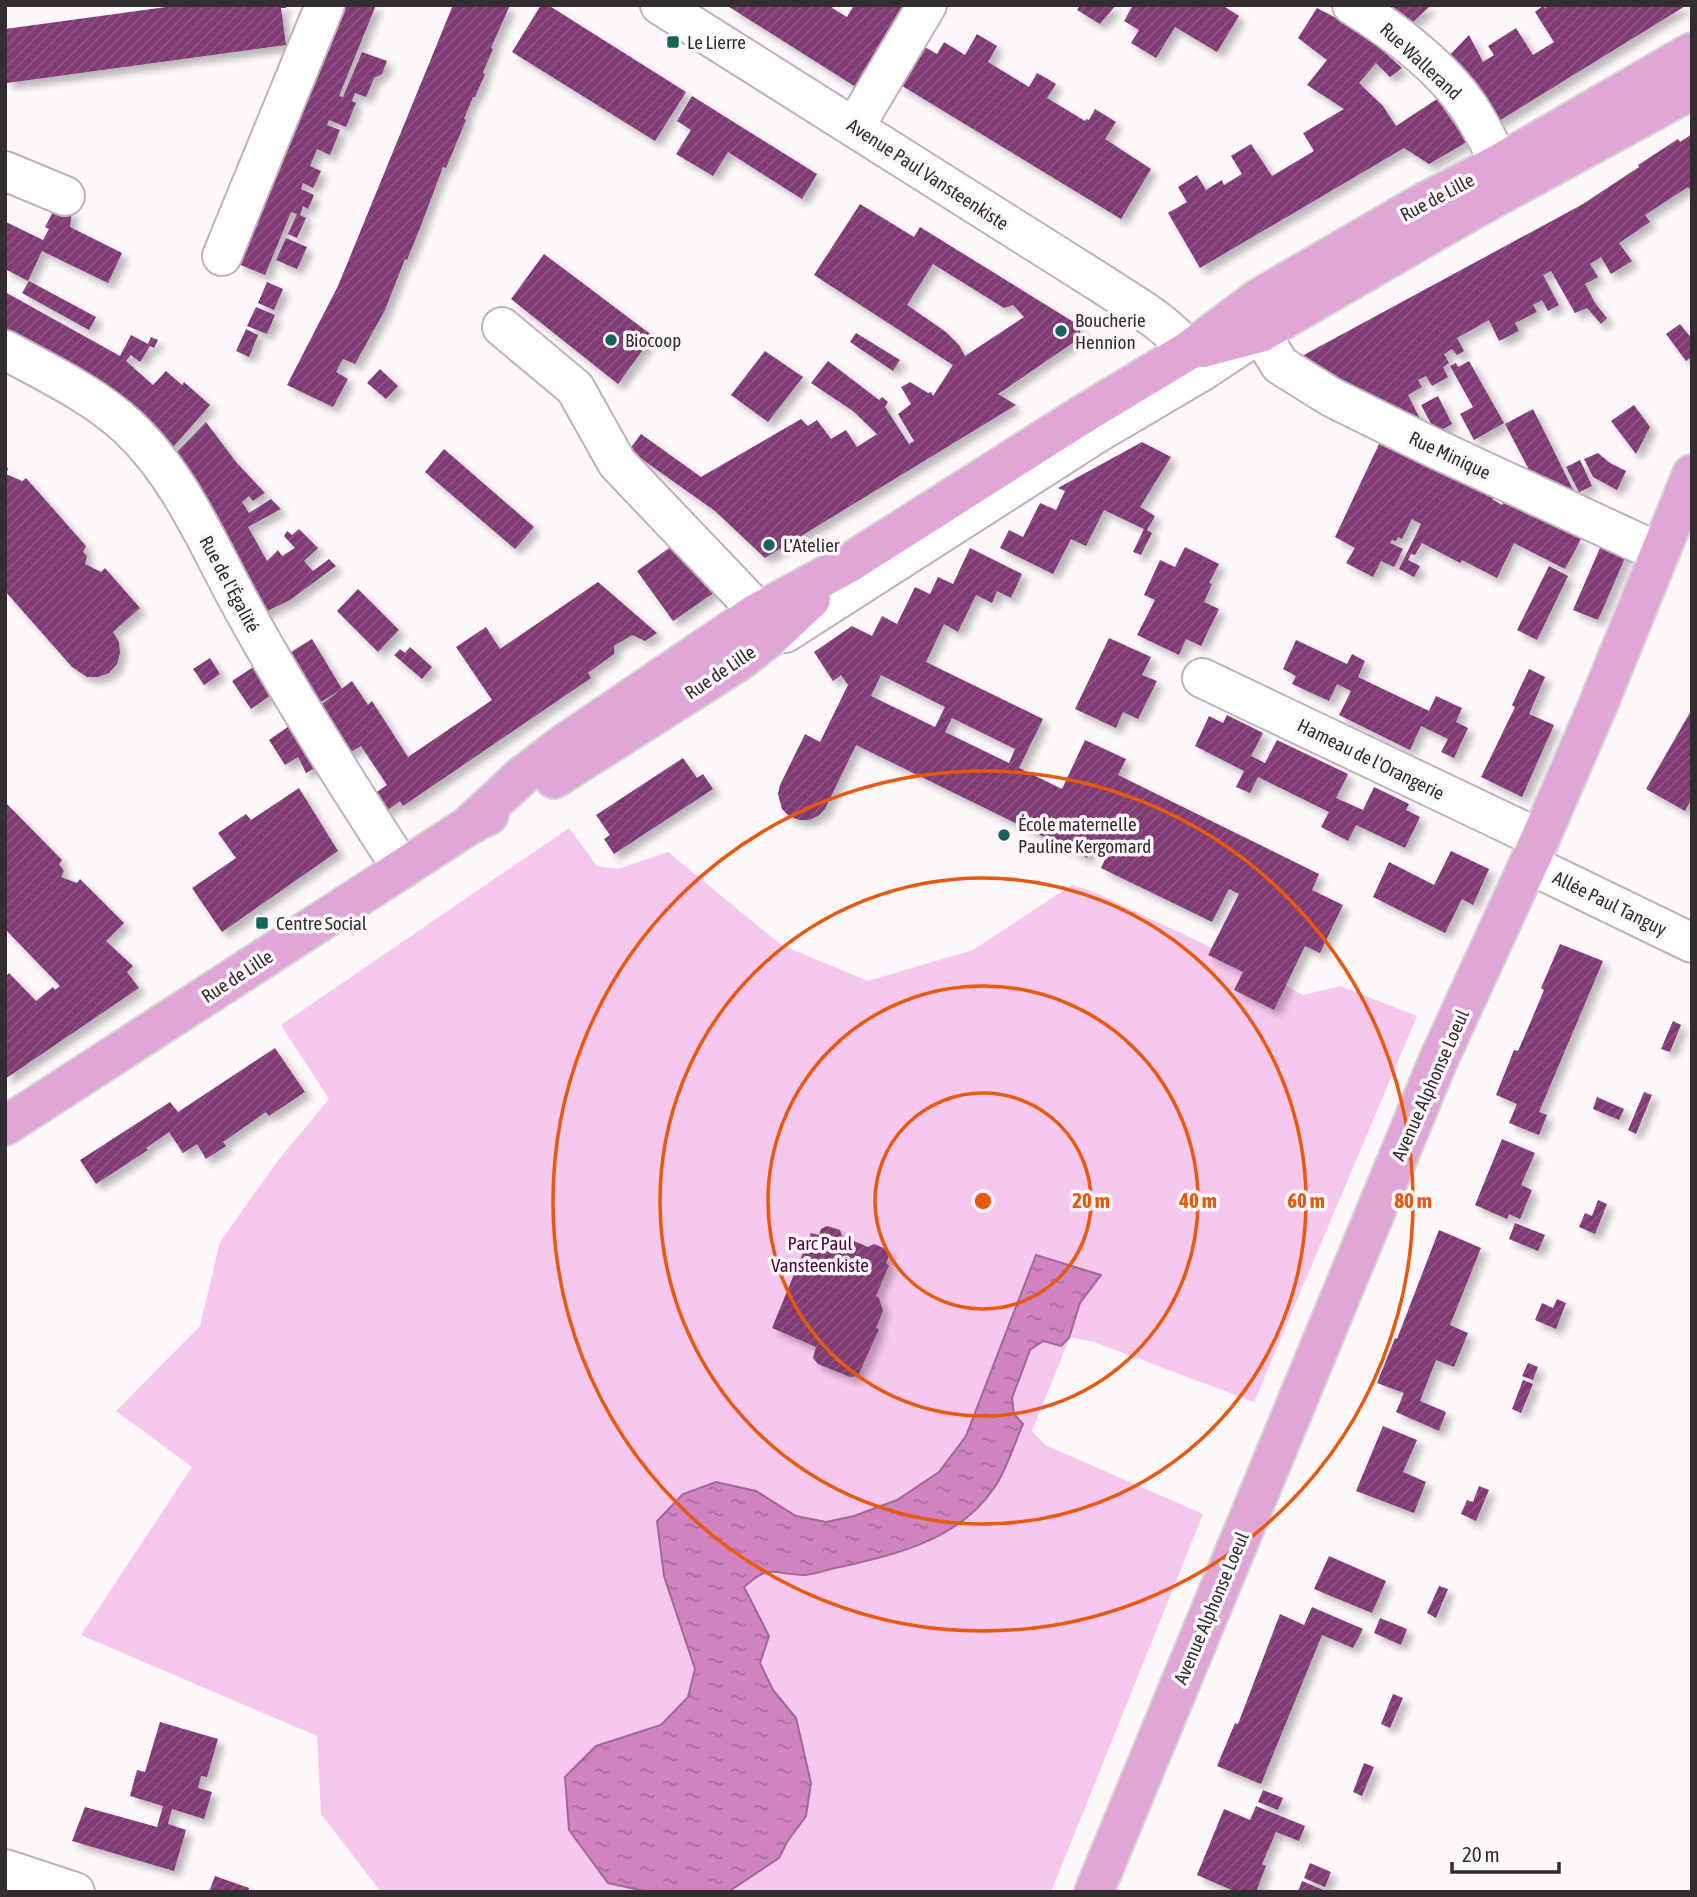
<svg xmlns="http://www.w3.org/2000/svg" width="1697" height="1897" font-family="'Asap Condensed',sans-serif">
<defs>
<pattern id="water-ripples" width="26" height="14" patternUnits="userSpaceOnUse" patternTransform="scale(1.75)"><rect width="26" height="14" fill="#cf83c0"/><path d="M2 4q2-2 4 0t4 0M15 11q2-2 4 0t4 0" fill="none" stroke="#a96c9d"/></pattern>
<pattern id="building-hatch" width="6" height="6" patternUnits="userSpaceOnUse" patternTransform="scale(1.75)"><rect width="6" height="6" fill="#803a74"/><path d="M-1 1l2-2M0 6l6-6M5 7l2-2" fill="none" stroke="#8d5584"/></pattern>
<filter id="shadow"><feDropShadow dx="6" dy="6" stdDeviation="3.5" flood-color="#0004"/></filter>
</defs>
<rect width="100%" height="100%" fill="#fef7fc"/>
<path fill="#f8c7ed" d="M 569,828 L 597,866 L 618,869 L 668,852 L 781,945 L 868,981 L 973,950 L 1072,885 L 1092,891 L 1246,964 L 1303,995 L 1340,986 L 1417,1016 L 1254,1402 L 1094,1342 L 1070,1337 L 1032,1431 L 1045,1445 L 1203,1514 L 1051,1892 L 381,1892 L 321,1814 L 317,1736 L 81,1635 L 192,1467 L 116,1411 L 200,1326 L 220,1242 L 277,1162 L 329,1099 L 281,1025 Z"/>
<path fill="url(#water-ripples)" stroke="#a06995" stroke-width="2" d="M 1036,1255 L 1101,1275 L 1080,1303 L 1069,1338 L 1061,1346 L 1043,1341 L 1030,1350 L 1012,1398 L 1014,1414 L 1023,1424 C 1014,1444 1006,1472 994,1488 C 960,1539 896,1555 840,1567 C 828,1569 815,1575 803,1575 C 773,1575 772,1562 744,1587 L 769,1636 L 760,1663 L 773,1690 L 796,1718 L 811,1783 L 806,1816 L 787,1842 L 779,1858 L 728,1892 L 649,1892 L 608,1883 L 569,1830 L 565,1777 L 596,1746 L 661,1725 L 688,1697 L 695,1669 L 664,1576 L 657,1521 L 683,1494 L 716,1482 L 756,1491 L 796,1516 L 826,1522 L 854,1516 L 897,1500 L 939,1472 L 966,1436 Z"/>
<path fill="url(#building-hatch)" fill-rule="evenodd" filter="url(#shadow)" d="M 181,5 L 286,5 L 286,8 L 281,8 L 286,45 L 7,83 L 5,29 Z
M 344,5 L 376,5 L 339,96 L 343,97 L 362,52 L 387,61 L 382,74 L 374,78 L 366,97 L 355,93 L 352,101 L 356,103 L 346,127 L 329,120 L 327,125 L 340,130 L 330,155 L 317,149 L 310,166 L 321,171 L 313,188 L 303,183 L 301,189 L 314,195 L 308,209 L 303,206 L 300,215 L 306,218 L 297,238 L 288,234 L 297,214 L 291,212 L 265,275 L 238,264 Z
M 453,5 L 510,5 L 491,48 L 493,49 L 483,72 L 485,74 L 475,97 L 473,97 L 464,119 L 466,120 L 446,168 L 443,167 L 420,228 L 407,260 L 405,259 L 385,310 L 355,364 L 343,359 L 336,372 L 348,379 L 333,407 L 287,385 L 338,286 Z
M 541,5 L 548,5 L 686,92 L 655,141 L 512,52 Z
M 726,5 L 834,5 L 832,8 L 847,17 L 854,5 L 911,5 L 859,89 Z
M 1080,5 L 1116,5 L 1100,24 L 1077,10 Z
M 1133,5 L 1222,5 L 1239,16 L 1217,52 L 1175,27 L 1156,58 L 1131,43 L 1139,30 L 1124,21 Z
M 1391,5 L 1431,5 L 1411,24 Z
M 1544,5 L 1545,8 L 1549,5 L 1687,5 L 1494,124 L 1445,60 L 1469,35 L 1483,62 L 1494,55 L 1488,46 L 1516,28 L 1533,55 L 1554,42 L 1535,12 Z
M 1317,8 L 1361,31 L 1402,68 L 1390,77 L 1376,63 L 1359,83 L 1383,106 L 1396,126 L 1437,99 L 1467,142 L 1429,164 L 1404,148 L 1200,268 L 1168,213 L 1187,202 L 1178,187 L 1197,175 L 1206,190 L 1222,180 L 1224,185 L 1242,174 L 1231,156 L 1251,144 L 1272,176 L 1314,151 L 1303,133 L 1344,109 L 1307,85 L 1327,60 L 1298,38 Z
M 977,34 L 997,46 L 988,62 L 1029,87 L 1037,73 L 1046,78 L 1056,84 L 1047,98 L 1085,121 L 1086,119 L 1089,120 L 1095,109 L 1116,122 L 1105,139 L 1151,169 L 1121,219 L 899,84 L 923,46 L 937,54 L 944,42 L 965,55 Z
M 692,96 L 817,174 L 802,199 L 728,152 L 713,176 L 676,154 L 691,130 L 677,121 Z
M 1692,134 L 1692,191 L 1688,187 L 1645,215 L 1650,222 L 1619,243 L 1632,261 L 1611,274 L 1601,257 L 1590,264 L 1598,277 L 1585,284 L 1595,303 L 1607,318 L 1601,324 L 1587,308 L 1575,313 L 1551,271 L 1543,275 L 1559,305 L 1548,311 L 1542,300 L 1533,305 L 1537,312 L 1515,323 L 1519,331 L 1499,341 L 1489,320 L 1457,338 L 1464,351 L 1457,355 L 1452,349 L 1444,354 L 1449,363 L 1443,367 L 1448,377 L 1432,386 L 1426,376 L 1418,380 L 1422,387 L 1408,395 L 1425,429 L 1289,363 L 1583,204 L 1639,167 L 1638,165 L 1678,139 L 1680,142 Z
M 860,204 L 914,237 L 920,227 L 1080,326 L 1080,338 L 998,394 L 1016,405 L 765,558 L 715,511 L 629,450 L 641,434 L 701,477 L 801,419 L 808,426 L 817,420 L 831,439 L 846,430 L 857,447 L 877,434 L 853,411 L 811,383 L 828,361 L 879,400 L 882,397 L 888,402 L 885,407 L 909,444 L 914,441 L 898,414 L 911,404 L 901,387 L 910,382 L 928,393 L 931,392 L 933,396 L 953,365 L 814,275 ZM 933,264 L 1004,308 L 1013,305 L 1024,317 L 965,356 L 959,345 L 946,332 L 907,305 Z
M 55,208 L 72,210 L 70,227 L 122,253 L 108,283 L 42,251 L 28,281 L 5,269 L 6,222 L 43,240 L 49,229 L 45,227 Z
M 286,238 L 307,247 L 297,269 L 276,260 Z
M 544,254 L 653,336 L 618,384 L 511,299 Z
M 29,281 L 96,317 L 89,330 L 22,293 Z
M 267,282 L 283,289 L 274,310 L 258,303 Z
M 5,292 L 120,356 L 131,335 L 148,344 L 151,337 L 158,340 L 154,348 L 150,346 L 140,362 L 131,355 L 126,361 L 153,385 L 166,371 L 182,385 L 184,382 L 210,405 L 169,452 L 5,338 Z
M 256,307 L 275,315 L 267,334 L 247,326 Z
M 1680,324 L 1692,339 L 1692,357 L 1686,361 L 1666,334 Z
M 246,329 L 258,335 L 249,357 L 236,351 Z
M 856,333 L 900,360 L 893,371 L 850,342 Z
M 765,351 L 803,377 L 768,422 L 731,395 Z
M 1469,361 L 1504,423 L 1474,440 L 1460,414 L 1473,407 L 1450,366 L 1456,363 L 1458,367 Z
M 380,369 L 398,386 L 386,399 L 367,383 Z
M 1438,396 L 1452,424 L 1436,433 L 1421,405 Z
M 1634,405 L 1650,427 L 1636,454 L 1611,421 Z
M 1533,409 L 1548,439 L 1581,506 L 1536,483 L 1505,424 Z
M 206,422 L 236,462 L 265,493 L 253,501 L 249,496 L 242,502 L 249,513 L 271,499 L 281,509 L 248,527 L 267,561 L 278,550 L 282,556 L 295,548 L 284,536 L 287,531 L 292,535 L 299,529 L 318,548 L 304,561 L 313,571 L 329,559 L 336,566 L 290,600 L 257,616 L 172,457 Z
M 1142,442 L 1171,457 L 1140,507 L 1155,516 L 1147,530 L 1152,533 L 1141,555 L 1133,552 L 1144,529 L 1104,510 L 1086,546 L 1071,539 L 1053,574 L 1000,548 L 1009,530 L 1023,537 L 1040,503 L 1056,510 L 1065,491 L 1058,488 Z
M 1379,444 L 1493,498 L 1492,499 L 1502,505 L 1505,500 L 1581,539 L 1565,569 L 1514,543 L 1497,578 L 1462,560 L 1460,563 L 1422,543 L 1415,555 L 1411,554 L 1408,560 L 1420,566 L 1414,577 L 1399,569 L 1421,524 L 1412,519 L 1402,539 L 1398,537 L 1396,541 L 1392,540 L 1390,543 L 1403,549 L 1394,567 L 1381,561 L 1373,577 L 1346,563 L 1355,548 L 1335,537 Z
M 444,449 L 534,527 L 515,549 L 425,472 Z
M 1598,453 L 1610,463 L 1626,471 L 1617,490 L 1593,477 L 1584,459 Z
M 1580,460 L 1592,486 L 1579,492 L 1566,467 Z
M 5,464 L 8,469 L 6,474 L 22,481 L 26,478 L 86,546 L 83,552 L 87,556 L 85,564 L 101,572 L 105,568 L 140,608 L 113,632 L 119,642 L 120,653 L 117,664 L 109,673 L 98,677 L 87,677 L 72,667 L 5,591 Z
M 1603,541 L 1628,551 L 1598,620 L 1573,610 Z
M 672,546 L 715,592 L 673,621 L 637,571 Z
M 1185,547 L 1219,564 L 1209,583 L 1212,584 L 1204,602 L 1219,609 L 1201,646 L 1186,639 L 1179,655 L 1137,635 L 1155,600 L 1144,595 L 1160,560 L 1175,567 Z
M 970,548 L 1022,574 L 1011,598 L 997,591 L 992,603 L 976,595 L 958,632 L 944,624 L 926,662 L 1043,719 L 1019,768 L 1062,789 L 1085,740 L 1126,759 L 1118,775 L 1319,874 L 1312,890 L 1343,905 L 1320,953 L 1305,946 L 1274,1010 L 1234,990 L 1243,972 L 1208,955 L 1239,894 L 1229,889 L 1212,922 L 1101,868 L 1107,855 L 1092,848 L 1087,858 L 1085,857 L 856,745 L 825,809 L 818,816 L 809,820 L 799,820 L 789,816 L 782,809 L 778,794 L 780,785 L 805,734 L 820,742 L 848,685 L 841,675 L 833,681 L 814,652 L 852,626 L 872,636 L 882,616 L 897,624 L 915,587 L 930,594 L 938,577 L 953,584 ZM 881,675 L 945,707 L 935,727 L 871,696 ZM 952,718 L 1015,749 L 1009,763 L 945,732 Z
M 1549,566 L 1568,576 L 1537,640 L 1517,630 Z
M 598,582 L 657,633 L 645,641 L 632,635 L 614,646 L 614,654 L 588,673 L 591,678 L 403,806 L 400,801 L 385,812 L 374,794 L 387,785 L 361,746 L 344,756 L 314,710 L 352,681 L 368,705 L 372,701 L 408,757 L 492,700 L 456,647 L 486,627 L 500,649 Z
M 358,589 L 399,630 L 378,652 L 337,611 Z
M 1109,638 L 1151,657 L 1142,675 L 1157,681 L 1138,719 L 1123,712 L 1116,728 L 1075,709 Z
M 312,639 L 342,689 L 316,705 L 286,655 Z
M 1296,640 L 1347,664 L 1352,654 L 1365,661 L 1358,677 L 1429,711 L 1436,696 L 1462,708 L 1456,722 L 1468,728 L 1454,758 L 1441,752 L 1448,739 L 1421,726 L 1410,750 L 1339,715 L 1351,691 L 1337,684 L 1329,701 L 1292,684 L 1296,676 L 1283,669 Z
M 410,647 L 432,667 L 422,679 L 394,655 L 400,649 L 405,653 Z
M 210,658 L 220,674 L 204,685 L 193,669 Z
M 261,662 L 278,690 L 251,709 L 232,681 Z
M 1529,669 L 1545,677 L 1529,714 L 1554,725 L 1522,797 L 1481,777 L 1515,707 L 1512,705 Z
M 1692,709 L 1692,798 L 1685,811 L 1646,789 Z
M 1227,715 L 1263,733 L 1251,756 L 1265,763 L 1277,740 L 1348,774 L 1336,798 L 1363,810 L 1374,787 L 1409,804 L 1406,810 L 1420,817 L 1405,848 L 1356,825 L 1348,841 L 1321,827 L 1329,812 L 1258,777 L 1250,793 L 1236,787 L 1244,771 L 1195,746 L 1209,716 L 1223,723 Z
M 295,722 L 312,748 L 305,754 L 312,749 L 321,765 L 306,773 L 298,757 L 285,765 L 269,740 Z
M 683,758 L 697,778 L 703,774 L 713,789 L 614,854 L 604,839 L 610,835 L 596,815 Z
M 299,788 L 338,851 L 222,932 L 192,888 L 236,858 L 218,833 L 246,814 L 251,820 Z
M 5,802 L 62,860 L 59,864 L 64,871 L 61,877 L 77,883 L 80,879 L 124,923 L 106,941 L 133,966 L 127,972 L 139,988 L 5,1079 L 5,977 L 9,973 L 36,1001 L 53,987 L 55,990 L 60,986 L 5,929 Z
M 1451,851 L 1489,869 L 1473,905 L 1462,899 L 1445,933 L 1373,897 L 1389,862 L 1434,885 Z
M 1560,944 L 1603,961 L 1539,1112 L 1547,1115 L 1539,1135 L 1509,1123 L 1517,1104 L 1496,1095 L 1514,1050 L 1518,1051 L 1531,1021 L 1544,990 L 1541,988 Z
M 1673,1021 L 1681,1025 L 1670,1052 L 1661,1049 Z
M 275,1048 L 305,1092 L 269,1116 L 266,1112 L 223,1142 L 226,1146 L 206,1159 L 197,1144 L 183,1153 L 169,1132 L 146,1148 L 148,1150 L 96,1184 L 80,1160 L 170,1102 L 178,1112 Z
M 1644,1092 L 1652,1095 L 1636,1134 L 1628,1130 Z
M 1597,1097 L 1624,1109 L 1619,1120 L 1593,1109 Z
M 1502,1139 L 1535,1153 L 1521,1185 L 1532,1190 L 1520,1219 L 1509,1214 L 1507,1219 L 1475,1205 Z
M 1598,1200 L 1607,1204 L 1595,1234 L 1579,1227 L 1585,1213 L 1592,1216 Z
M 1515,1223 L 1545,1235 L 1538,1251 L 1509,1239 Z
M 827,1226 L 840,1230 L 842,1236 L 868,1247 L 874,1244 L 886,1249 L 889,1255 L 886,1263 L 889,1265 L 876,1296 L 879,1298 L 883,1311 L 876,1328 L 879,1329 L 858,1376 L 850,1377 L 818,1364 L 813,1358 L 816,1347 L 772,1328 L 811,1233 L 819,1235 L 821,1229 Z
M 1439,1230 L 1481,1248 L 1450,1325 L 1468,1333 L 1454,1367 L 1436,1360 L 1420,1401 L 1446,1412 L 1439,1431 L 1396,1412 L 1404,1393 L 1377,1383 L 1395,1338 L 1397,1339 Z
M 1557,1299 L 1566,1303 L 1556,1329 L 1535,1320 L 1542,1303 L 1553,1308 Z
M 1528,1363 L 1538,1367 L 1533,1380 L 1522,1376 Z
M 1523,1380 L 1533,1384 L 1521,1413 L 1512,1409 Z
M 1383,1426 L 1417,1440 L 1403,1472 L 1426,1482 L 1414,1513 L 1356,1491 Z
M 1479,1486 L 1489,1490 L 1476,1521 L 1461,1514 L 1467,1500 L 1473,1502 Z
M 1329,1556 L 1386,1581 L 1372,1613 L 1314,1589 Z
M 1439,1586 L 1448,1589 L 1436,1618 L 1427,1613 Z
M 1312,1607 L 1363,1629 L 1353,1648 L 1322,1635 L 1261,1784 L 1217,1766 L 1235,1723 L 1238,1724 L 1280,1614 L 1304,1625 Z
M 1380,1618 L 1407,1629 L 1401,1645 L 1374,1633 Z
M 1393,1694 L 1403,1698 L 1390,1728 L 1381,1724 Z
M 160,1722 L 218,1739 L 207,1777 L 201,1776 L 198,1788 L 212,1792 L 204,1819 L 172,1809 L 168,1824 L 186,1830 L 174,1871 L 72,1841 L 85,1807 L 157,1827 L 163,1806 L 130,1796 L 137,1770 L 145,1772 Z
M 1364,1763 L 1374,1767 L 1362,1796 L 1353,1792 Z
M 1263,1790 L 1283,1798 L 1278,1810 L 1258,1802 Z
M 1256,1806 L 1305,1826 L 1299,1841 L 1276,1832 L 1262,1864 L 1266,1866 L 1256,1892 L 1236,1892 L 1197,1875 L 1224,1809 L 1250,1820 Z
M 1310,1863 L 1331,1872 L 1325,1887 L 1304,1878 Z
M 215,1876 L 249,1888 L 248,1892 L 209,1892 Z
M 1302,1881 L 1328,1892 L 1298,1892 Z"/>
<g fill="none" stroke-linecap="round" stroke-linejoin="round">
<g stroke="#c0b0bc" stroke-width="42">
<path id="minor" d="M 660,5 L 1102,284 C 1132,304 1167,322 1188,351
M 1352,5 C 1394,31 1440,65 1468,106 C 1480,124 1490,144 1500,163
M 855,126 L 927,5
M 5,171 L 65,196
M 222,256 L 325,5
M 502,327 L 575,388 L 617,463 L 759,612
M 5,350 C 47,373 92,394 127,426 C 182,477 210,550 246,614 C 294,701 348,785 402,869
M 785,633 L 1094,435 L 1201,372 L 1260,333 L 1280,365 L 1331,397 L 1432,447 L 1660,553
M 1202,678 L 1540,839
M 1529,864 L 1692,943
M 5,1869 L 75,1892"/>
</g>
<g stroke="#d6d5d6" stroke-width="42">
<path id="major" d="M 1203,348 L 1260,333 L 1474,209 L 1692,90
M 554,779 L 738,662 L 774,634 L 811,599
M 468,826 L 523,775 L 565,743 L 755,614 L 849,563 L 1085,413 L 1188,351 L 1259,298 L 1421,204 L 1500,163 L 1692,52
M 5,1126 L 468,826 L 489,815
M 1094,1892 L 1438,1061 L 1540,839 L 1598,705 L 1692,474"/>
</g>
<use href="#minor" stroke="#fff" stroke-width="38"/>
<use href="#major" stroke="#e0a6d6" stroke-width="38"/>
</g>
<g fill="none" stroke="#e8590c" stroke-width="3.5">
<circle cx="983" cy="1201" r="108"/>
<circle cx="983" cy="1201" r="215"/>
<circle cx="983" cy="1201" r="323"/>
<circle cx="983" cy="1201" r="430"/>
</g>
<g fill="#18635b" stroke="#fef7fc" stroke-width="2.5">
<rect x="666" y="35" width="14" height="14" rx="3.5"/>
<circle cx="1061" cy="331" r="7"/>
<circle cx="611" cy="340" r="7"/>
<circle cx="769" cy="545" r="7"/>
<circle cx="1004" cy="835" r="7"/>
<rect x="255" y="916" width="14" height="14" rx="3.5"/>
</g>
<g text-anchor="middle" dominant-baseline="central" stroke-width="7" stroke-linejoin="round" paint-order="stroke">
<g font-size="19" fill="#332d32" stroke="#fef7fc" text-anchor="start">
<text x="687" y="42">Le Lierre</text>
<text x="1075" y="320">Boucherie<tspan x="1075" dy="22">Hennion</tspan></text>
<text x="625" y="340">Biocoop</text>
<text x="783" y="545">L'Atelier</text>
<text x="1018" y="824">École maternelle<tspan x="1018" dy="22">Pauline Kergomard</tspan></text>
<text x="276" y="923">Centre Social</text>
</g>
<g font-size="19" fill="#332d32" stroke="#fef7fc">
<text transform="translate(1421 61) rotate(43)">Rue Wallerand</text>
<text transform="translate(928 174) rotate(33)">Avenue Paul Vansteenkiste</text>
<text transform="translate(1437 197) rotate(-28)">Rue de Lille</text>
<text transform="translate(1450 455) rotate(25)">Rue Minique</text>
<text transform="translate(230 584) rotate(62)">Rue de l'Égalité</text>
<text transform="translate(720 672) rotate(-34)">Rue de Lille</text>
<text transform="translate(1371 759) rotate(26)">Hameau de l'Orangerie</text>
<text transform="translate(1610 903) rotate(26)">Allée Paul Tanguy</text>
<text transform="translate(237 976) rotate(-33)">Rue de Lille</text>
<text transform="translate(1430 1085) rotate(-66)">Avenue Alphonse Loeul</text>
<text transform="translate(1211 1608) rotate(-67)">Avenue Alphonse Loeul</text>
</g>
<g font-size="19" fill="#4c0543" stroke="#fef7fc">
<text x="820" y="1243">Parc Paul<tspan x="820" dy="22">Vansteenkiste</tspan></text>
</g>
</g>
<circle cx="983" cy="1201" r="10" fill="#e8590c" stroke="#fef7fc" stroke-width="3.5"/>
<g font-size="21" text-anchor="middle" font-weight="bold" fill="#e8590c" stroke="#fef7fc" stroke-width="7" stroke-linejoin="round" paint-order="stroke">
<text x="1091" y="1208">20 m</text>
<text x="1198" y="1208">40 m</text>
<text x="1306" y="1208">60 m</text>
<text x="1413" y="1208">80 m</text>
</g>
<rect width="1697" height="1897" fill="none" stroke="#332d32" stroke-width="14"/>
<path d="M1452 1862v10h107v-10" fill="none" stroke="#332d32" stroke-width="3.5"/>
<text x="1462" y="1862" font-size="21" fill="#332d32" stroke="#fef7fc" stroke-width="5" paint-order="stroke">20 m</text>
</svg>
